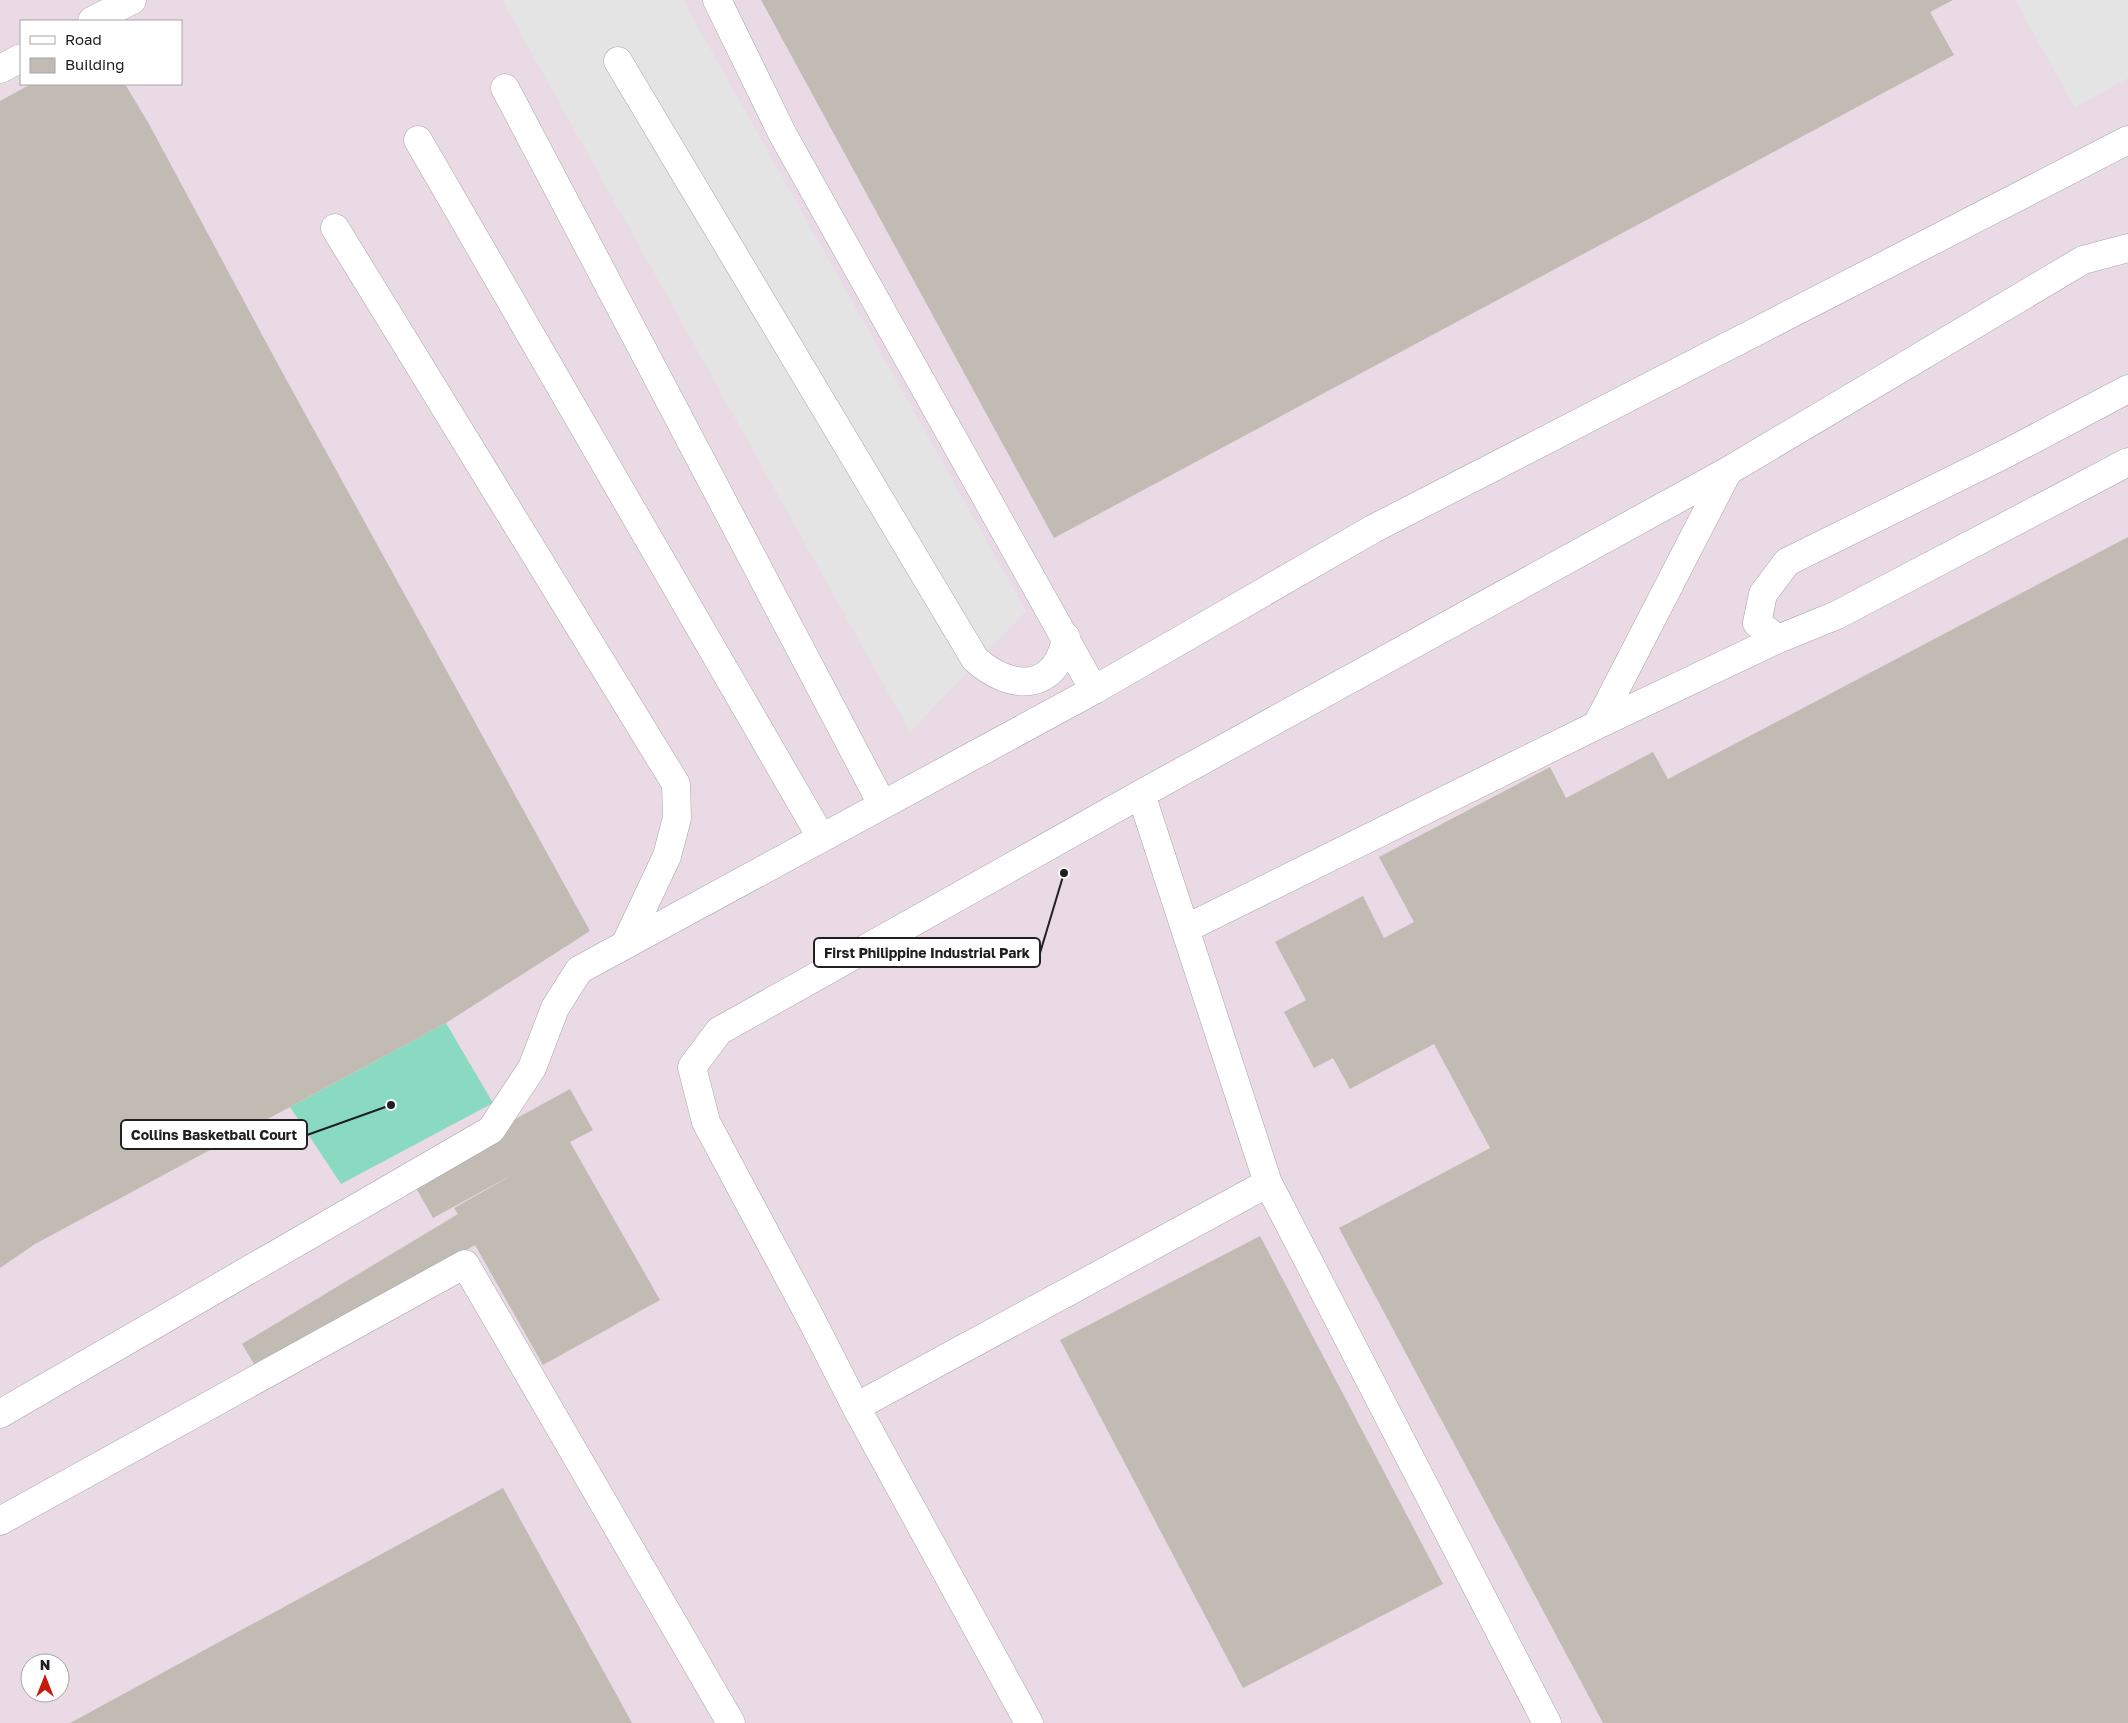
<svg xmlns="http://www.w3.org/2000/svg" width="2128" height="1723" font-family="'Golos Text',sans-serif">
<rect width="100%" height="100%" fill="#f0eee7"/>
<path fill="#e9dae5" fill-rule="evenodd" d="M 0,0 L 2128,0 L 2128,1723 L 0,1723 ZM 21,21 L 181,21 L 181,84 L 21,84 ZM 30,1663 L 60,1663 L 60,1693 L 30,1693 Z"/>
<path fill="#8adac2" d="M 446,1023 L 493,1103 L 341,1184 L 290,1107 Z"/>
<path fill="#e4e4e4" d="M 502,0 L 683,0 L 1026,611 L 910,732 Z
M 2015,0 L 2128,0 L 2128,78 L 2075,108 Z"/>
<path fill="#c1bbb4" d="M 761,0 L 1953,0 L 1930,12 L 1954,55 L 1054,538 Z
M 31,84 L 125,84 L 149,124 L 281,370 L 590,931 L 446,1023 L 35,1244 L 0,1268 L 0,101 Z
M 2128,537 L 2128,1723 L 1603,1723 L 1339,1228 L 1490,1148 L 1434,1044 L 1350,1089 L 1333,1058 L 1314,1068 L 1284,1012 L 1306,1000 L 1275,942 L 1363,896 L 1384,938 L 1414,922 L 1379,857 L 1550,767 L 1566,798 L 1653,752 L 1668,779 Z
M 570,1089 L 593,1130 L 570,1142 L 660,1300 L 543,1365 L 475,1245 L 260,1374 L 242,1344 L 458,1214 L 454,1208 L 512,1175 L 433,1218 L 410,1177 Z
M 1260,1236 L 1443,1584 L 1243,1688 L 1060,1340 Z
M 503,1488 L 632,1723 L 70,1723 Z"/>
<g fill="none" stroke-linecap="round" stroke-linejoin="round">
<g stroke="#a7a7a7" stroke-width="29">
<path id="minor" d="M 717,0 L 783,135 L 1094,690
M 92,21 L 132,0
M 618,61 L 975,659 C 1010,691 1057,693 1066,637
M 0,69 L 21,58
M 505,88 L 882,804
M 418,140 L 821,837
M 335,228 L 676,784 L 677,818 L 667,856 L 626,943
M 2128,389 L 2009,452 L 1787,562 L 1763,594 L 1757,623 L 1778,639 L 1837,615 L 2128,462
M 1597,725 L 1728,471
M 1141,794 L 1268,1183 L 1547,1723
M 1185,929 L 1597,725 L 1778,639
M 856,1407 L 1268,1183
M 0,1414 L 491,1130 L 532,1068 L 555,1008 L 579,970 L 1094,690 L 1373,529 L 2128,140
M 0,1521 L 465,1264 L 731,1723
M 1029,1723 L 856,1407 L 808,1313 L 706,1122 L 692,1067 L 719,1031 L 1141,794 L 1728,471 L 2083,260 L 2128,248"/>
</g>
<use href="#minor" stroke="#fff" stroke-width="28"/>
</g>
<path fill="none" stroke="#202020" stroke-width="2" d="M1064 873L1040 953M391 1105L307 1135"/>
<g fill="#202020" stroke="#fff" stroke-width="2">
<circle cx="1064" cy="873" r="5"/>
<circle cx="391" cy="1105" r="5"/>
</g>
<g fill="#fff" stroke="#202020" stroke-width="2">
<rect x="814" y="938" width="226" height="29" rx="5"/>
<rect x="121" y="1120" width="186" height="29" rx="5"/>
</g>
<g font-size="14" text-anchor="middle" font-weight="bold" fill="#202020">
<text x="927" y="958">First Philippine Industrial Park</text>
<text x="214" y="1140">Collins Basketball Court</text>
</g>
<rect x="20" y="20" width="162" height="65" fill="#ffffff" stroke="#a6a6a6"/>
<rect x="30" y="36" width="25" height="8" fill="#ffffff" stroke="#a6a6a6"/>
<text x="65" y="45" font-size="15" fill="#202020">Road</text>
<rect x="30" y="58" width="25" height="15" fill="#c1bbb4" stroke="#a6a6a6"/>
<text x="65" y="70" font-size="15" fill="#202020">Building</text>
<g transform="translate(45 1678)"><circle r="24" fill="#ffffff" stroke="#a6a6a6"/>
<path d="M0-4L9 19L0 12L-9 19Z" fill="#c51b0c"/>
<text y="-8" font-size="14" font-weight="bold" text-anchor="middle" fill="#202020">N</text>
</g>
</svg>
